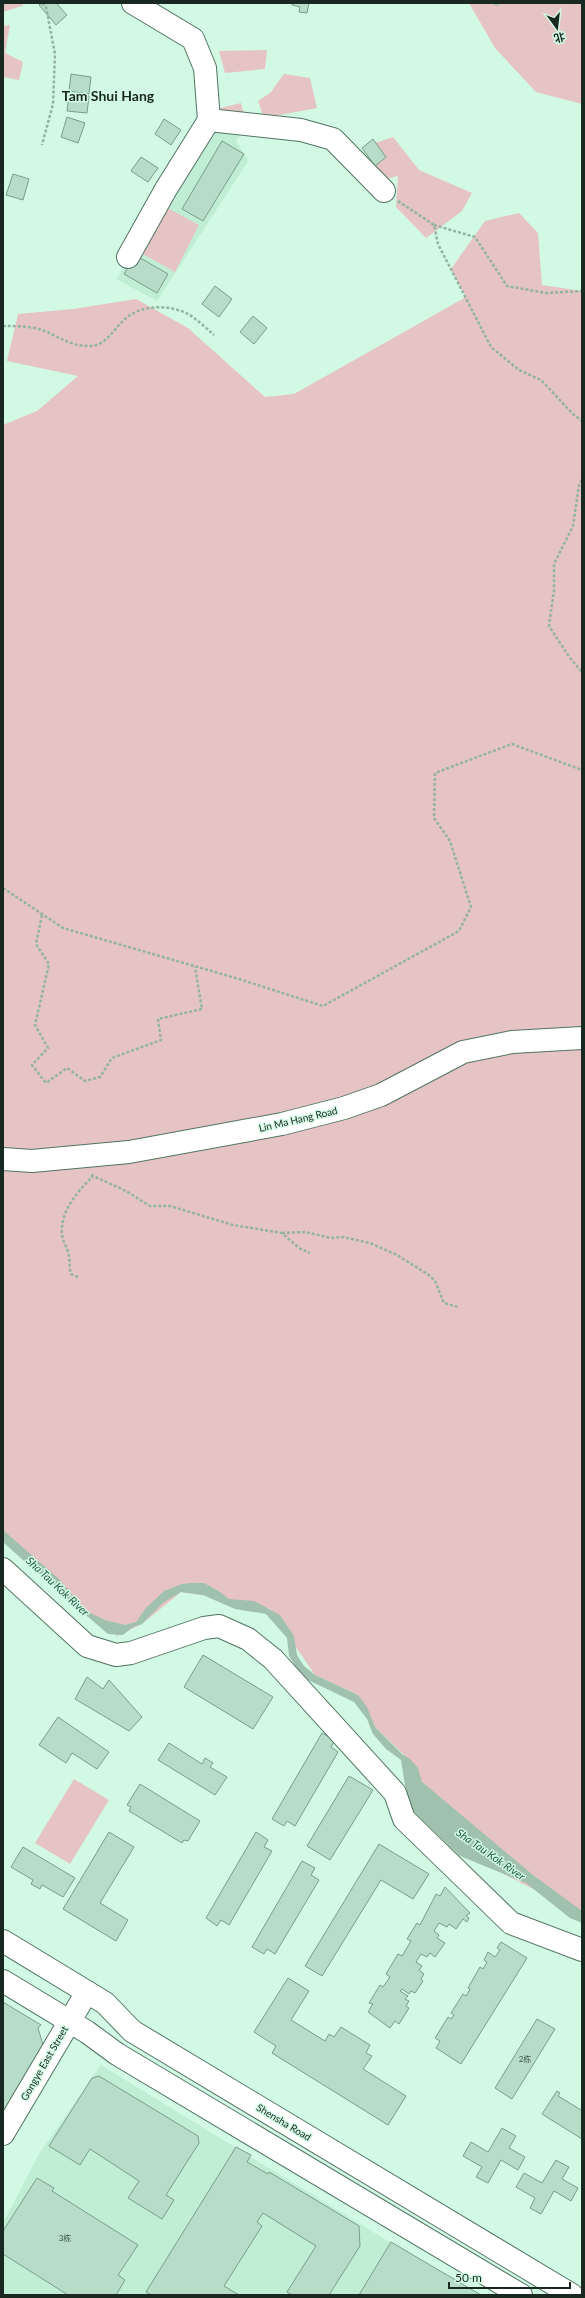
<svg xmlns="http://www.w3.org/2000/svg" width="585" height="2298" font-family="Lato,'Noto Sans SC',sans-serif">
<rect width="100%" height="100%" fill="#d2f9e3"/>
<path fill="#c0eed5" d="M 245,126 L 236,141 L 249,160 L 157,301 L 116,279 L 209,129 Z
M 101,2065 L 476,2295 L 3,2295 L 3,2223 L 39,2154 Z"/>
<path fill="#e6c4c3" d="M 3,3 L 24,3 L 22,6 L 3,12 Z
M 469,3 L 582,3 L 582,104 L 536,92 L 495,48 Z
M 10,25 L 5,53 L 23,62 L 19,80 L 3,77 L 3,26 Z
M 267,50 L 265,69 L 225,73 L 219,51 Z
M 284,74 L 310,78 L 317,108 L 264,118 L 258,101 L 270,93 Z
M 241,103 L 245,118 L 215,115 L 220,108 Z
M 393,137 L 419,170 L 472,193 L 462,211 L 426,238 L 396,207 L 398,176 L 368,183 L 372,144 Z
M 162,205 L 199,225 L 175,272 L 137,251 Z
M 519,213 L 538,233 L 542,285 L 582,291 L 582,1914 L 451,1847 L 412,1810 L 418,1768 L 375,1727 L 358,1695 L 315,1675 L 270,1609 L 228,1599 L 181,1592 L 142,1624 L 117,1636 L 3,1539 L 3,425 L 37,411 L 78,376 L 7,361 L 18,314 L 73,309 L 136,299 L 188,328 L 265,397 L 294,394 L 466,297 L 451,269 L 485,221 Z
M 74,1779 L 109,1800 L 70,1864 L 35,1843 Z"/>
<path fill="#9fc1ae" d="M 3,1530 L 59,1579 L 86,1611 L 105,1620 L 125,1625 L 136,1622 L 146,1608 L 164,1591 L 182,1584 L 192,1583 L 204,1583 L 220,1592 L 229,1599 L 254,1601 L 280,1615 L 294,1636 L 297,1655 L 304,1666 L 315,1675 L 358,1695 L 367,1707 L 375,1727 L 402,1754 L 410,1759 L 418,1768 L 422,1782 L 533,1875 L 582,1911 L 582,1923 L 570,1918 L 526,1883 L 460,1856 L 412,1810 L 405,1785 L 401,1760 L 386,1749 L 373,1734 L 367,1719 L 354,1702 L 308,1680 L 297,1669 L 289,1656 L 287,1638 L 266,1614 L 235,1609 L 203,1595 L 181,1592 L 164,1602 L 142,1624 L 133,1627 L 123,1635 L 108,1634 L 72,1603 L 49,1580 L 35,1571 L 3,1542 Z"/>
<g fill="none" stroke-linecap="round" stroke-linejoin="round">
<path stroke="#9fc1ae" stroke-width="5" d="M 496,3 L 497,3"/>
</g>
<path fill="#b7ddc9" stroke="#799d8a" d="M 42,3 L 56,3 L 67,15 L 56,25 L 39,5 Z
M 293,3 L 309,3 L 307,13 L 299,12 L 300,7 L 292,5 Z
M 71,74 L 91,77 L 89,94 L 69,91 Z
M 69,94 L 89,96 L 87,113 L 67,111 Z
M 67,117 L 85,123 L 78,143 L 61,137 Z
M 164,119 L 181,130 L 171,145 L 155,134 Z
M 373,139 L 386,157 L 375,166 L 362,148 Z
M 222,141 L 244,154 L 203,221 L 182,209 Z
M 141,157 L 158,168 L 148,182 L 131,171 Z
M 13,174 L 29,179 L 23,200 L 6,195 Z
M 135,255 L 168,274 L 157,293 L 124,274 Z
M 215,286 L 232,299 L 219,317 L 202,304 Z
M 253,316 L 267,328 L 254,344 L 240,332 Z
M 203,1655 L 273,1697 L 253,1729 L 184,1687 Z
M 87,1677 L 103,1689 L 109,1680 L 142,1717 L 129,1731 L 75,1699 Z
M 58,1717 L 109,1752 L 97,1769 L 72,1753 L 66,1763 L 39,1745 Z
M 322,1733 L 335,1740 L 331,1747 L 338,1752 L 295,1826 L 287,1821 L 284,1826 L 272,1819 Z
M 169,1743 L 202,1764 L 205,1758 L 213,1763 L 210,1767 L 227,1777 L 215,1795 L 158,1760 Z
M 349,1776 L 373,1790 L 330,1860 L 307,1846 Z
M 140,1784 L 200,1821 L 188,1841 L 184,1840 L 182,1843 L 129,1811 L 131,1807 L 127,1805 Z
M 109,1832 L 134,1847 L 100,1903 L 128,1920 L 116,1941 L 63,1909 Z
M 256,1832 L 268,1840 L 264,1847 L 272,1851 L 229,1925 L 221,1920 L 217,1926 L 206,1918 Z
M 379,1844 L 429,1874 L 413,1899 L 381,1880 L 322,1976 L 305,1966 Z
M 23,1847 L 75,1878 L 63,1897 L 42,1885 L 40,1889 L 31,1884 L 33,1880 L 11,1867 Z
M 302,1861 L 315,1868 L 311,1875 L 319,1880 L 275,1954 L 267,1949 L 264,1954 L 252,1947 Z
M 445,1887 L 470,1913 L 466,1916 L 469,1918 L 467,1922 L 463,1919 L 456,1929 L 449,1924 L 447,1927 L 439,1923 L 434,1931 L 439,1935 L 437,1938 L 445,1943 L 435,1957 L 430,1953 L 427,1957 L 421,1954 L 416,1962 L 422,1966 L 419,1970 L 424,1974 L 421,1979 L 423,1981 L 415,1993 L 411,1991 L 409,1994 L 402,1989 L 400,1991 L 408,1996 L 405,1999 L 409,2001 L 406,2006 L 409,2008 L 399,2024 L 395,2021 L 390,2028 L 368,2012 L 373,2004 L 369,2003 L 380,1985 L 383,1987 L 390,1977 L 386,1974 L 398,1954 L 402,1956 L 411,1941 L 407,1939 L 417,1923 L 420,1925 L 436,1894 L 440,1896 Z
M 501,1942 L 527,1958 L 461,2064 L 436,2048 L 440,2041 L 435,2038 L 448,2017 L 451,2019 L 454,2015 L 451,2013 L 463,1994 L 466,1996 L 470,1989 L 468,1988 L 480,1967 L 483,1969 L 487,1962 L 484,1960 L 488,1952 L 495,1957 L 500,1950 L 497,1948 Z
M 288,1978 L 309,1991 L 291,2020 L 325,2041 L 329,2034 L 334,2037 L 341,2027 L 370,2045 L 366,2053 L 372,2056 L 363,2069 L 406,2096 L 388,2125 L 272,2053 L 276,2046 L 254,2032 Z
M 3,2002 L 41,2025 L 38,2028 L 43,2045 L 3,2115 Z
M 537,2019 L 555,2029 L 512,2099 L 495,2088 Z
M 99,2076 L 198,2136 L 199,2143 L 166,2195 L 174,2200 L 162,2219 L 128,2198 L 139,2181 L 90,2149 L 80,2165 L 49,2146 L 92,2078 Z
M 557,2091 L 560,2093 L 558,2096 L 581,2110 L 582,2108 L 582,2139 L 542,2114 Z
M 502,2128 L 516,2136 L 509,2148 L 525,2157 L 518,2170 L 501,2160 L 488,2183 L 476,2177 L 482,2167 L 463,2156 L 471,2142 L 488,2152 Z
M 236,2147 L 251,2155 L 247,2162 L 268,2174 L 269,2172 L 359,2226 L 360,2246 L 329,2295 L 292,2295 L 287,2292 L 316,2246 L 263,2213 L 257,2222 L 262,2226 L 224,2286 L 239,2295 L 152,2295 L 146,2292 Z
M 556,2160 L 569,2167 L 562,2179 L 578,2188 L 571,2201 L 554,2191 L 541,2214 L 530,2208 L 535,2198 L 516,2187 L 524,2173 L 542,2183 Z
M 37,2178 L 54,2188 L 52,2191 L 138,2245 L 118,2275 L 125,2280 L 116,2295 L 68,2295 L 3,2254 L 3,2231 Z
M 391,2242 L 481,2295 L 359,2295 Z"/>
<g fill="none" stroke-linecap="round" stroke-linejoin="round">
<g stroke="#517462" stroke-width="24">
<path id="minor" d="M 209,120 L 301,130 L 333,139 L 384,191
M 128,257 L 166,189 L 209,120 L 205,68 L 193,39 L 133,3
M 3,1159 L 32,1161 L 129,1152 L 282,1124 L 344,1108 L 381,1095 L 463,1052 L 512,1042 L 582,1038
M 3,1569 L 87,1646 L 116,1655 L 131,1653 L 204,1628 L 219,1626 L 248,1639 L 273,1659 L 395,1793 L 404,1819 L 511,1923 L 582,1950
M 3,2134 L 87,1992"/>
</g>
<g stroke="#517462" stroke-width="24">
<path id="major" d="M 3,1941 L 105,2003 L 132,2031 L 572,2295
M 3,1981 L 87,2032 L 117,2054 L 521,2295"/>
</g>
<path stroke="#94b3a1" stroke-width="2.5" stroke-dasharray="3 2" stroke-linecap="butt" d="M 42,3 L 46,7 L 55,54 L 53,104 L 42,145
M 398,201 L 434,225 L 438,244 L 491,347 L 519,370 L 541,380 L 573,414 L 582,421
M 434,225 L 475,237 L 507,286 L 546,293 L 582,291
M 3,326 C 15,326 30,326 42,330 C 58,336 70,346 88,346 C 105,347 112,331 123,321 C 139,304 169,304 188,314 C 197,319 206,328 214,335
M 582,480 L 579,485 L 573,526 L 554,564 L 554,590 L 549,626 L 570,658 L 582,672
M 3,888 L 63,928 L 239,979 L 323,1006 L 459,931 L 471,907 L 450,841 L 434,818 L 435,773 L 512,744 L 582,770
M 42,915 L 36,944 L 49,964 L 35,1025 L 48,1048 L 32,1065 L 46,1083 L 67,1068 L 85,1081 L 100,1077 L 112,1058 L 161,1040 L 158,1019 L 202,1009 L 195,967
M 91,1175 L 126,1191 L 150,1206 L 170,1206 L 233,1225 L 282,1233 L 299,1248 L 310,1253
M 282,1233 L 305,1232 L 331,1238 L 343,1237 L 370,1243 L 397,1255 L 429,1275 L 435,1281 L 444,1303 L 458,1307
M 78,1277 L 71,1274 C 69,1268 70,1262 69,1256 C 68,1249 63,1242 62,1235 C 60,1211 77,1192 93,1176"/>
<use href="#minor" stroke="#fff" stroke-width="22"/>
<use href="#major" stroke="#fff" stroke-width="22"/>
</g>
<g text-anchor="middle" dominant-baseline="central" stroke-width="3" stroke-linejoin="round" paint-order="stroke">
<g font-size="8" fill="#40554a">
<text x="525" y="2059">2栋</text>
<text x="65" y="2238">3栋</text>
</g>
<g font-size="10" fill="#192820" stroke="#d2f9e3">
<text transform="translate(298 1119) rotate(-13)">Lin Ma Hang Road</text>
<text transform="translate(44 2063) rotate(-60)">Gongye East Street</text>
<text transform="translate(284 2122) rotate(31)">Shensha Road</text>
</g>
<g font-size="11" font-style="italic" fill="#255f45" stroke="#d2f9e3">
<text transform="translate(58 1586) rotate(43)">Sha Tau Kok River</text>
<text transform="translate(491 1854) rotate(35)">Sha Tau Kok River</text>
</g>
<g font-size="14" font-weight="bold" fill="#192820" stroke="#d2f9e3">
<text x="108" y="95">Tam Shui Hang</text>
</g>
</g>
<rect width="585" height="2298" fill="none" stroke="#192820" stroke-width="8"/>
<g transform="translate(557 28) rotate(165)" stroke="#d2f9e3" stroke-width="3" paint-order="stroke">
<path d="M0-3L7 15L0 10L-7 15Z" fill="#192820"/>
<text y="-6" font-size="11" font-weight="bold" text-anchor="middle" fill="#192820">北</text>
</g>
<path d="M449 2282v6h121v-6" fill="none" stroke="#192820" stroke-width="2"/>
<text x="455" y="2282" font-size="12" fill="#192820" stroke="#d2f9e3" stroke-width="3" paint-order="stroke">50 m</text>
</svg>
